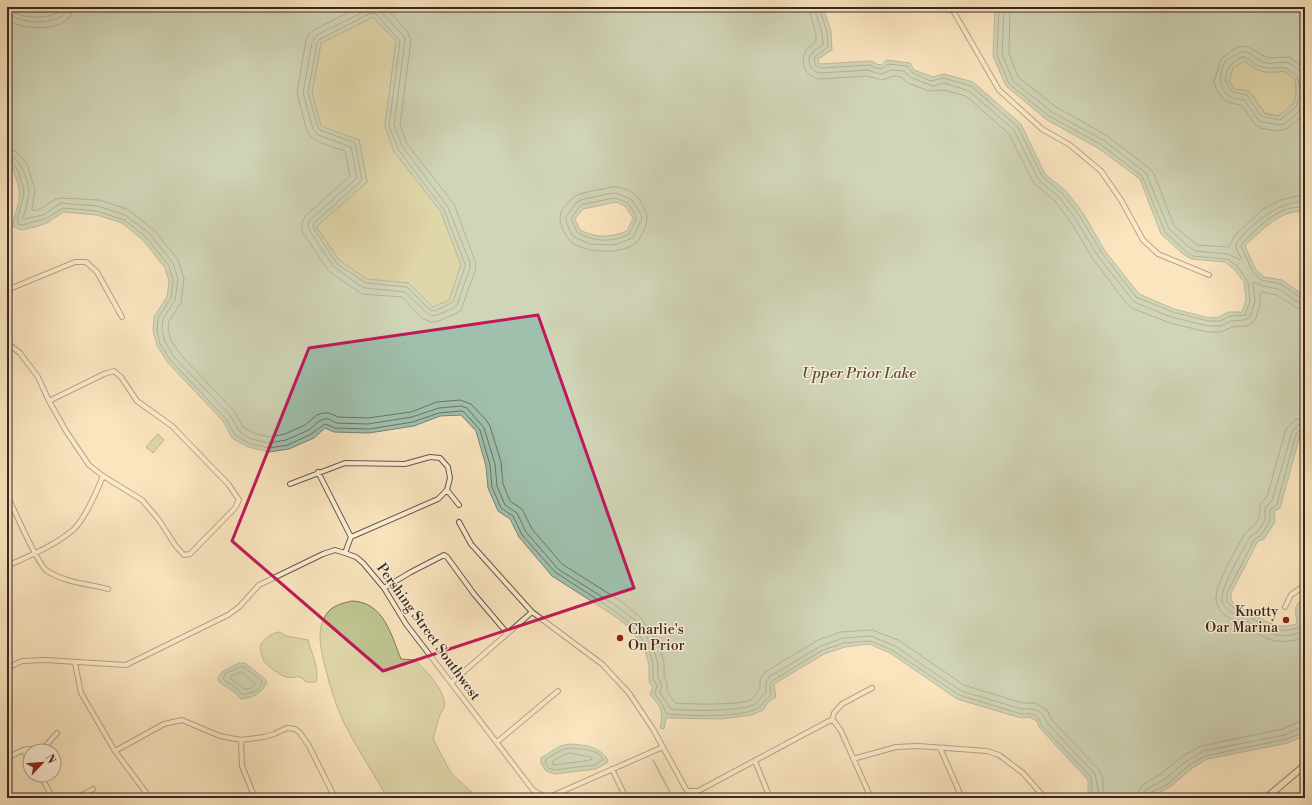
<svg xmlns="http://www.w3.org/2000/svg" width="1312" height="805" font-family="'Libre Bodoni',serif">
<rect width="100%" height="100%" fill="#fae5bf"/>
<filter id="stains"><feTurbulence type="fractalNoise" baseFrequency=".005" numOctaves="4"/><feColorMatrix values="0 0 0 0 .2 0 0 0 0 .09 0 0 0 0 .02 0 0 0 .5 -.17"/></filter>
<radialGradient id="worn" r=".72"><stop offset=".6" stop-color="#630" stop-opacity="0"/><stop offset="1" stop-color="#630" stop-opacity=".3"/></radialGradient>
<path fill="#bfc491" stroke="#7c765a" d="M 373,17 L 396,41 L 385,126 L 394,151 L 441,212 L 461,265 L 449,301 L 433,307 L 409,283 L 367,280 L 339,260 L 316,226 L 367,182 L 359,140 L 321,127 L 312,92 L 321,43 Z
M 1244,61 C 1261,72 1264,74 1284,71 L 1295,79 C 1298,101 1295,104 1278,116 L 1265,113 L 1249,91 L 1234,89 L 1229,81 L 1233,67 Z
M 158,434 L 164,440 L 153,453 L 146,447 Z
M 352,601 C 384,602 391,635 401,659 L 415,660 C 424,669 448,692 444,707 C 444,709 441,712 440,715 C 437,723 435,731 433,739 L 451,773 L 478,798 L 387,798 C 374,773 357,749 344,723 C 335,704 329,683 324,662 C 320,646 316,627 328,612 C 334,605 343,603 352,601 Z
M 280,632 L 286,636 L 308,640 C 311,653 320,668 316,682 L 306,682 C 299,673 295,679 286,677 C 281,676 266,665 264,661 C 261,656 261,651 260,646 C 265,638 271,633 280,632 Z"/>
<path fill="#9fc0ad" stroke="#768376" fill-rule="evenodd" d="M 7,7 C 27,10 41,18 61,7 L 823,7 L 831,31 L 832,50 L 818,59 L 819,64 L 872,61 L 876,64 L 882,65 L 886,60 L 910,63 L 914,70 L 933,77 L 944,74 L 973,82 L 1021,124 L 1045,174 L 1066,191 L 1083,213 L 1105,251 L 1139,294 L 1174,309 L 1210,318 L 1219,317 L 1228,312 L 1242,312 L 1246,300 L 1244,282 L 1234,269 L 1225,262 L 1191,259 L 1182,253 L 1161,234 L 1140,179 L 1098,148 L 1047,120 L 1006,86 L 993,56 L 995,7 L 1305,7 L 1305,212 C 1281,208 1261,231 1245,246 L 1256,270 L 1264,277 L 1282,280 L 1305,296 L 1305,431 L 1300,435 L 1280,508 L 1274,511 L 1275,522 L 1264,539 L 1258,541 L 1231,593 L 1231,599 L 1233,603 C 1245,609 1267,624 1278,626 C 1284,627 1291,625 1297,624 C 1296,611 1292,605 1305,598 L 1305,735 L 1288,743 L 1207,759 L 1191,769 L 1170,787 L 1149,798 L 1091,798 L 1088,792 L 1088,780 L 1039,727 L 1037,721 L 1029,717 L 1021,718 L 957,699 L 890,653 L 869,644 L 845,647 L 824,654 L 774,684 L 776,697 L 768,702 L 763,710 L 752,715 L 721,719 L 666,718 L 664,729 L 660,728 C 664,712 661,706 650,695 L 653,686 L 650,684 L 649,679 L 649,665 L 645,650 L 629,627 L 613,615 L 552,576 L 519,537 L 510,519 L 498,511 L 488,488 L 486,466 L 476,431 L 461,415 L 440,416 L 414,426 L 369,433 L 334,432 L 325,428 L 314,438 L 289,449 L 269,452 L 248,447 L 232,438 L 223,421 L 168,363 L 157,346 L 153,331 L 154,317 L 167,297 L 169,281 L 165,268 L 143,240 L 122,223 L 97,215 L 63,212 L 47,223 L 35,227 L 21,230 L 13,226 C 13,219 15,215 17,208 C 22,192 18,175 7,163 ZM 373,17 L 396,41 L 385,126 L 394,151 L 441,212 L 461,265 L 449,300 L 433,307 L 409,283 L 367,279 L 339,260 L 316,227 L 367,182 L 359,140 L 321,126 L 312,92 L 321,43 ZM 1244,61 C 1262,72 1262,74 1284,71 L 1295,79 C 1298,100 1295,104 1278,116 L 1265,114 L 1249,91 L 1234,89 L 1229,81 L 1233,68 ZM 616,202 L 625,206 L 633,218 L 627,231 C 608,238 597,238 580,230 L 575,219 L 583,209 Z
M 239,663 L 245,663 L 265,679 L 267,682 C 261,695 253,697 241,699 L 234,692 L 219,682 L 218,677 L 223,671 Z
M 570,744 C 584,745 600,746 608,760 L 607,763 L 596,769 L 555,774 L 546,771 L 541,763 L 541,758 L 560,746 Z"/>
<g fill="none" stroke-linecap="round" stroke-linejoin="round">
<path stroke="#6c7468" stroke-width="1" d="M 11,7 L 12,11 C 22,19 50,19 61,11 L 62,7
M 359,7 L 314,30 L 309,34 L 306,40 L 297,93 L 307,131 C 313,144 333,146 345,151 L 350,176 L 305,216 L 302,223 L 302,231 L 327,269 L 331,273 L 362,294 L 402,297 L 422,318 L 431,322 L 439,321 L 455,314 L 461,310 L 475,271 L 476,264 L 454,204 L 407,144 L 400,125 L 411,40 L 407,31 L 385,7
M 808,7 L 816,34 L 816,41 C 813,45 807,47 805,53 C 799,65 808,78 820,79 L 867,76 L 882,80 L 893,76 L 901,77 L 908,83 L 929,91 L 944,90 L 966,96 L 1009,134 L 1033,182 L 1055,201 L 1070,221 L 1093,259 L 1127,304 L 1132,308 L 1170,323 L 1207,332 L 1221,332 L 1232,327 L 1246,326 L 1252,323 L 1256,318 L 1260,305 L 1260,294 L 1262,292 L 1277,295 L 1297,308 L 1305,310
M 814,7 L 822,33 L 823,45 C 820,48 815,49 812,53 C 805,60 811,72 820,73 L 868,70 L 873,72 L 882,74 L 891,70 L 904,71 L 910,77 L 930,85 L 934,86 L 944,83 L 969,91 L 1014,130 L 1038,179 L 1059,197 L 1075,218 L 1098,256 L 1134,302 L 1171,317 L 1208,326 L 1221,326 L 1231,321 L 1245,320 L 1250,317 L 1255,301 L 1253,284 L 1254,282 L 1262,286 L 1279,289 L 1299,303 L 1305,304
M 819,7 L 827,32 L 828,47 L 815,57 C 814,62 815,67 820,68 L 870,65 L 875,68 L 882,69 L 888,64 L 907,66 L 913,73 L 931,81 L 944,78 L 971,86 L 1018,127 L 1042,176 L 1063,194 L 1079,215 L 1102,253 L 1136,297 L 1173,312 L 1209,321 L 1220,321 L 1230,316 L 1245,315 L 1250,301 L 1248,282 L 1237,266 L 1227,259 L 1193,256 L 1184,250 L 1165,232 L 1142,176 L 1100,144 L 1049,116 L 1009,84 L 997,55 L 999,7
M 1004,7 L 1002,54 L 1013,81 L 1052,112 L 1103,140 L 1146,173 L 1169,229 L 1188,246 L 1195,251 L 1228,254 L 1240,260 L 1241,258 L 1236,248 L 1237,242 C 1251,224 1282,199 1305,202
M 1010,7 L 1009,53 L 1018,77 L 1056,107 L 1106,135 L 1150,169 L 1154,174 L 1174,226 L 1197,245 L 1229,247 L 1235,235 L 1263,209 L 1281,200 L 1297,196 L 1305,196
M 372,8 L 379,10 L 403,35 L 405,40 L 394,125 L 402,146 L 448,207 L 470,263 L 470,268 L 457,305 L 452,309 L 437,315 L 432,316 L 427,313 L 405,292 L 366,288 L 362,287 L 333,266 L 308,228 L 308,223 L 311,219 L 357,178 L 351,147 L 318,135 L 313,129 L 303,93 L 312,42 L 317,35 Z
M 7,12 C 16,25 66,27 67,7
M 371,13 L 376,14 L 400,41 L 389,126 L 398,149 L 444,210 L 465,264 L 465,267 L 453,302 L 435,311 L 430,310 L 407,287 L 366,283 L 337,264 L 313,227 L 314,223 L 362,180 L 355,143 L 320,130 L 318,127 L 308,93 L 317,43 L 319,40 Z
M 7,21 C 24,30 72,34 73,7
M 1242,57 C 1249,57 1253,64 1259,66 C 1268,70 1277,67 1286,68 L 1297,76 L 1301,93 L 1296,107 L 1280,120 L 1264,117 L 1261,116 L 1247,95 L 1231,91 L 1225,81 C 1227,66 1230,64 1242,57 Z
M 1305,68 L 1289,57 L 1270,58 L 1264,56 L 1248,47 L 1241,46 L 1236,48 L 1221,59 L 1214,81 L 1216,89 L 1224,100 L 1230,103 L 1241,105 L 1256,125 L 1261,128 L 1276,131 L 1286,129 L 1305,114
M 1305,87 C 1304,83 1304,78 1302,75 C 1300,70 1290,63 1285,62 C 1277,62 1271,65 1263,62 C 1256,60 1250,50 1241,52 C 1237,54 1228,58 1225,62 C 1219,73 1218,88 1229,96 C 1233,99 1239,99 1244,100 L 1259,121 L 1278,125 L 1284,124 L 1298,113 L 1305,97
M 7,149 L 17,152 L 27,164 L 35,190 L 32,209 L 33,211 C 44,209 50,200 60,198 L 99,200 L 127,209 L 155,231 L 178,260 L 184,278 L 181,303 L 169,321 L 168,329 L 171,340 L 180,354 L 235,412 L 243,427 L 254,433 L 269,437 L 285,434 L 305,425 L 317,415 L 323,413 L 329,413 L 338,417 L 368,418 L 411,412 L 437,402 L 460,400 L 471,404 L 487,421 L 490,426 L 501,462 L 503,484 L 510,501 L 522,509 L 532,529 L 562,564 L 622,602 L 641,618 L 659,645 L 664,663 L 664,676 L 667,683 L 667,691 L 675,703 C 688,704 742,706 752,699 C 753,697 759,691 759,689 C 762,683 757,681 765,672 L 818,640 L 841,632 L 872,630 L 898,640 L 964,685 L 1022,703 L 1035,703 L 1047,710 L 1052,720 L 1100,771 L 1103,778 L 1103,788 L 1106,798
M 7,155 C 20,156 29,181 29,192 C 28,201 26,209 23,217 L 24,219 L 43,215 L 61,203 L 98,206 L 125,215 L 149,233 L 173,263 L 178,279 L 175,300 L 163,319 L 162,330 L 165,342 L 175,358 L 230,415 L 239,431 L 251,439 L 269,443 L 286,440 L 309,430 L 319,421 L 324,419 L 329,419 L 336,423 L 368,424 L 412,417 L 439,408 L 461,406 L 467,408 L 484,428 L 495,464 L 497,486 L 505,505 L 517,513 L 526,532 L 558,569 L 618,607 L 637,622 L 653,647 L 658,664 L 658,678 L 662,685 L 660,693 L 671,709 C 688,711 742,712 755,704 C 759,701 761,695 766,692 L 766,683 L 769,677 L 821,646 L 843,638 L 871,636 L 895,646 L 961,691 L 1022,709 C 1035,708 1042,710 1047,723 L 1095,774 L 1100,798
M 7,161 C 14,161 17,168 19,174 C 20,180 24,187 24,193 C 23,201 16,218 18,224 L 22,225 L 45,219 L 63,208 L 97,211 L 124,220 L 146,237 L 169,266 L 173,280 L 171,298 L 158,318 L 157,331 L 160,344 L 171,361 L 226,419 L 235,435 L 250,444 L 269,448 L 288,445 L 311,434 L 325,424 L 335,428 L 369,429 L 413,422 L 439,413 L 461,411 L 464,412 L 480,430 L 490,465 L 492,487 L 501,508 L 513,516 L 522,535 L 555,572 L 615,611 L 632,625 L 649,649 L 653,665 L 653,678 L 657,686 L 655,694 L 662,704 L 667,714 C 687,716 742,718 758,708 C 762,705 766,699 771,695 L 770,684 L 772,681 L 823,650 L 844,643 L 870,641 L 892,650 L 959,695 L 1021,714 C 1033,713 1038,714 1042,726 L 1091,777 L 1092,791 L 1095,798
M 612,187 C 621,186 634,191 639,199 C 646,211 650,216 644,230 C 642,234 640,239 636,243 C 620,256 574,254 565,234 C 560,223 557,216 565,206 C 568,203 571,199 574,197 C 582,191 602,190 612,187 Z
M 613,193 L 619,194 L 632,200 L 640,213 L 642,218 L 633,238 L 614,245 L 590,244 L 576,238 L 572,235 L 566,222 L 566,217 L 576,203 L 581,200 Z
M 615,198 L 628,203 L 636,216 L 636,220 L 629,234 C 612,243 593,242 577,232 L 571,218 L 581,205 Z
M 1305,208 C 1279,203 1259,227 1243,243 L 1241,246 L 1253,272 L 1261,280 L 1281,284 L 1301,298 L 1305,299
M 1305,417 L 1295,420 L 1286,429 L 1267,497 C 1254,508 1263,511 1258,520 C 1254,527 1248,529 1244,535 C 1236,550 1214,585 1216,601 C 1217,606 1220,611 1224,614 C 1231,620 1267,640 1275,641 C 1284,642 1297,641 1305,637
M 1305,423 L 1298,425 L 1292,432 L 1272,501 L 1265,508 L 1265,520 L 1258,531 L 1250,537 C 1243,550 1219,589 1222,602 C 1223,604 1225,607 1227,609 C 1232,614 1269,634 1276,635 C 1285,637 1300,635 1305,628
M 1305,428 L 1301,429 L 1296,434 L 1277,504 L 1270,510 L 1270,521 L 1261,535 L 1254,540 L 1228,591 C 1227,595 1226,599 1228,603 C 1232,608 1270,629 1277,630 C 1281,631 1299,630 1301,625 C 1303,621 1300,612 1300,607 L 1305,603
M 240,667 L 244,667 L 262,681 L 262,684 C 257,692 251,694 242,694 L 237,689 L 223,679 L 225,674 Z
M 242,672 L 255,683 L 255,685 L 249,689 L 244,689 L 231,679 L 231,676 Z
M 570,748 C 580,749 600,749 603,760 L 594,765 L 555,770 L 548,768 L 545,762 L 546,759 L 562,750 Z
M 570,753 L 591,757 L 592,759 L 590,760 L 556,765 L 552,764 L 553,761 L 564,755 Z
M 1137,798 L 1139,790 L 1144,784 L 1161,774 L 1181,757 L 1201,746 L 1283,729 L 1298,722 L 1305,721
M 1143,798 L 1144,793 L 1147,789 L 1165,779 L 1185,762 L 1203,751 L 1285,735 L 1300,728 L 1305,727
M 1149,798 L 1150,793 L 1168,784 L 1188,766 L 1205,756 L 1287,739 L 1305,732"/>
<path stroke="#768376" stroke-width="1.5" d="M 653,760 L 673,798"/>
<g stroke="#68574a" stroke-width="6">
<path id="street" d="M 951,7 L 999,90 L 1042,129 L 1070,145 L 1101,171 L 1121,200 L 1143,240 L 1158,254 L 1209,275
M 7,290 L 75,262 L 86,262 L 97,272 L 122,317
M 7,343 L 20,353 L 38,377 L 49,401 L 66,431 L 89,465 L 103,476 L 142,500 L 159,520 L 175,545 L 184,555 L 190,554 L 235,508 L 239,500 L 229,485 L 172,426 L 137,401 L 121,377 L 114,371 L 104,374 L 49,401
M 318,472 L 351,537 L 345,553 L 356,557 L 363,563 L 384,588 L 406,624 L 533,790 L 546,798
M 290,484 L 345,463 L 405,464 L 430,457 L 440,458 L 448,467 L 450,478 L 447,490 L 438,499 L 351,537
M 447,490 L 459,505
M 7,495 C 14,509 37,564 47,571 C 64,582 88,584 108,589
M 459,522 L 471,544 L 532,612 L 602,664 L 629,693 L 653,729 L 687,791 L 698,791 L 829,721 L 834,721 L 841,731 L 871,798
M 7,566 C 29,556 54,546 73,530 C 84,520 97,491 103,476
M 384,588 L 411,572 L 444,555 L 447,557 L 474,594 L 507,633
M 1285,607 L 1291,595 L 1305,585
M 75,663 L 81,693 L 115,751 L 150,798
M 7,668 L 22,661 L 45,660 L 126,665 L 228,615 L 239,607 L 259,585 L 323,554 L 335,550 L 345,553
M 451,683 L 532,612
M 832,721 L 834,713 L 842,704 L 872,688
M 241,740 L 242,766 L 255,798
M 497,742 L 558,691
M 940,748 L 962,798
M 23,750 L 29,749 L 38,751
M 39,751 L 42,750 L 57,733
M 115,751 L 164,724 L 182,720 L 220,736 L 241,740 L 264,737 L 274,734 L 287,728 L 295,729 L 300,733 L 309,746 L 335,798
M 7,758 L 23,750 L 30,760
M 853,759 L 896,747 L 918,746 L 987,751 L 999,755 L 1023,773 L 1045,798
M 755,761 L 770,798
M 612,769 L 626,798
M 40,775 L 53,798
M 77,798 L 93,789
M 547,798 L 663,747"/>
</g>
<g stroke="#382823" stroke-width="8">
<path id="secondary" d="M 1266,798 L 1305,765"/>
</g>
<use href="#street" stroke="#fceed5" stroke-width="4"/>
<use href="#secondary" stroke="#fceed5" stroke-width="5.5"/>
</g>
<path d="M0 0H1312V805H0ZM 538,315 L 634,588 L 383,671 L 232,541 L 309,348 Z" fill="#fae5bf" fill-opacity=".55" fill-rule="evenodd"/>
<path fill="none" stroke="#c2185b" stroke-width="3" stroke-linejoin="round" d="M 538,315 L 634,588 L 383,671 L 232,541 L 309,348 Z"/>
<g fill="#8f2418" stroke="#fceed5" stroke-width="1.5">
<circle cx="1286" cy="620" r="4"/>
<circle cx="620" cy="638" r="4"/>
</g>
<g text-anchor="middle" dominant-baseline="central" stroke-width="3" stroke-linejoin="round" paint-order="stroke">
<g font-size="14" fill="#382823" stroke="#fceed5" text-anchor="end">
<text x="1278" y="612">Knotty<tspan x="1278" dy="16">Oar Marina</tspan></text>
<text x="628" y="630" text-anchor="start">Charlie's<tspan x="628" dy="16">On Prior</tspan></text>
</g>
<g font-size="14" fill="#382823" stroke="#fceed5">
<text transform="translate(428 632) rotate(54)">Pershing Street Southwest</text>
</g>
<g font-size="15" font-style="italic" fill="#524e46" stroke="#fceed5">
<text x="859" y="373">Upper Prior Lake</text>
</g>
</g>
<rect width="1312" height="805" fill="none" stroke="#fae5bf" stroke-width="24"/>
<rect x="8" y="8" width="1296" height="789" fill="none" stroke="#382823" stroke-width="2"/>
<rect x="12" y="12" width="1288" height="781" fill="none" stroke="#382823"/>
<g transform="translate(42 763) rotate(64)"><circle r="19" fill="#fceed5" stroke="#ae9f8e"/>
<path d="M0-3L7 15L0 10L-7 15Z" fill="#8f2418"/>
<text y="-6" font-size="11" font-weight="bold" text-anchor="middle" fill="#382823">N</text>
</g>
<rect width="100%" height="100%" filter="url(#stains)"/>
<rect width="100%" height="100%" fill="url(#worn)"/>
</svg>
